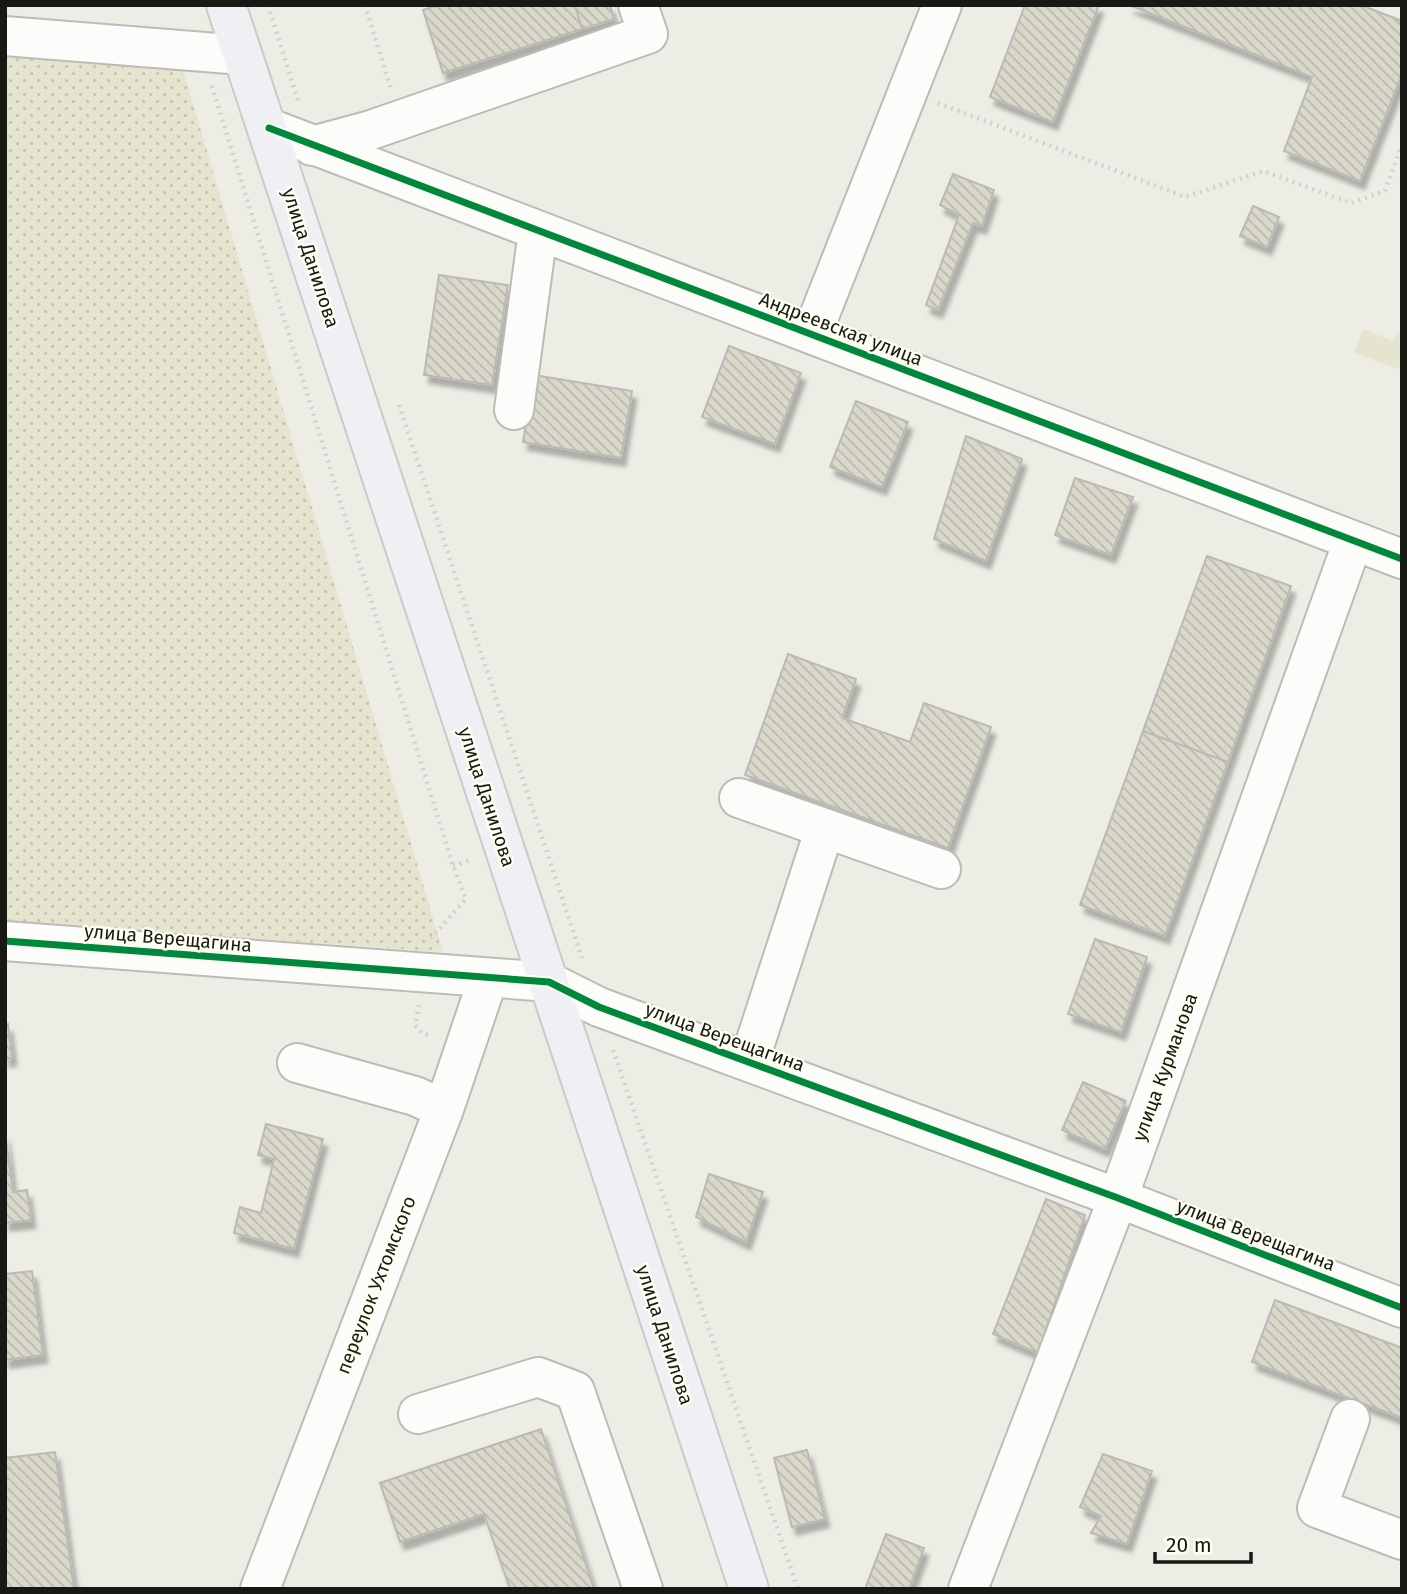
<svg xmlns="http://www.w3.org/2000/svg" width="1407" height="1594" font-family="'Fira Sans',sans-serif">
<defs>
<pattern id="park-dots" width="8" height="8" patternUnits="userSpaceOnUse" patternTransform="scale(1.75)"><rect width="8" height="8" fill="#e5e4cf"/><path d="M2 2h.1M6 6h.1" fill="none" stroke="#c4c3b1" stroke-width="1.8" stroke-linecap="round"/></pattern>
<pattern id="building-back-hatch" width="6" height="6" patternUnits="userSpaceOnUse" patternTransform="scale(1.75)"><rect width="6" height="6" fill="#d9d8ca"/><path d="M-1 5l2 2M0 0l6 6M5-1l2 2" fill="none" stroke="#bab9ad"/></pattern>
<filter id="shadow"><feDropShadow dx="4.5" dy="8" stdDeviation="2" flood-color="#0004"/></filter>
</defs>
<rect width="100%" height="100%" fill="#edede6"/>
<path fill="#e5e4cf" d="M 1363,329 L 1393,341 L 1397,332 L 1402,334 L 1402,370 L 1354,353 Z"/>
<path fill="url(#park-dots)" d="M 5,48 L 181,63 L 443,952 L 5,921 Z"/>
<path fill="url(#building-back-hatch)" stroke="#babab4" stroke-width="2" filter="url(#shadow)" d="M 438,5 L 575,5 L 582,29 L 443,73 L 423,10 Z
M 575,5 L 610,5 L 614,19 L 582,29 Z
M 1025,5 L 1099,5 L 1053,122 L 990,97 Z
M 1129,5 L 1361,5 L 1402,21 L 1402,74 L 1360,181 L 1284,151 L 1312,77 Z
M 953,174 L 994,190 L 982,226 L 973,223 L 938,310 L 926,305 L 959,215 L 940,205 Z
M 1253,206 L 1279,217 L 1267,247 L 1240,236 Z
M 439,275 L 508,285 L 492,385 L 424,375 Z
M 729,346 L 801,373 L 775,444 L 702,417 Z
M 534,375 L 632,391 L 621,458 L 523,442 Z
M 856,401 L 908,422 L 882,487 L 830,467 Z
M 966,436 L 1022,459 L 986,561 L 934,539 Z
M 1075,478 L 1133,497 L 1111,555 L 1055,535 Z
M 1207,556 L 1291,586 L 1228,762 L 1143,731 Z
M 788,654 L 856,679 L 842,718 L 910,742 L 924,703 L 991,727 L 948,848 L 745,775 Z
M 1143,731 L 1228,762 L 1165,936 L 1080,905 Z
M 1095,939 L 1147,957 L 1121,1032 L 1068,1014 Z
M 8,1024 L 12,1058 L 5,1059 L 5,1025 Z
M 1083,1082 L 1126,1101 L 1105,1149 L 1062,1130 Z
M 266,1124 L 323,1139 L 294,1249 L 234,1233 L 240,1207 L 261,1213 L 274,1159 L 258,1155 Z
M 5,1133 L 13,1192 L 27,1190 L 31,1220 L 5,1223 Z
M 709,1174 L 763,1192 L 746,1242 L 696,1217 Z
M 1046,1199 L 1085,1215 L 1038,1353 L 993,1334 Z
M 32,1271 L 43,1355 L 5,1360 L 5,1274 Z
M 1275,1300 L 1402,1348 L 1402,1418 L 1252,1362 Z
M 541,1429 L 594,1589 L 510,1589 L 484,1514 L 400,1542 L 380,1483 Z
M 807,1450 L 825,1519 L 792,1527 L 774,1458 Z
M 55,1452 L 74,1589 L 5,1589 L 5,1458 Z
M 1103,1454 L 1152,1471 L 1127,1544 L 1091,1533 L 1101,1516 L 1080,1507 Z
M 886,1534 L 924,1548 L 909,1589 L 865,1589 Z"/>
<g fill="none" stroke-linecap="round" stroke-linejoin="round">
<g stroke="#bcbcb6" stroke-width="42">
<path id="minor" d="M 5,36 L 242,55
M 269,128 L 1402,559
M 312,146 L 371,130 L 648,34 L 638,5
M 812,334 L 942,5
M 514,410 L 538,231
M 739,798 L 941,869
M 5,941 L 549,982 L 599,1007 L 1118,1198 L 1402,1308
M 749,1062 L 825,828
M 297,1063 L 415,1096 L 444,1109
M 418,1414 L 538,1377 L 575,1391 L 643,1589
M 1350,1419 L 1317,1508 L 1402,1540
M 260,1589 L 444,1109 L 488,979
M 968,1589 L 1118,1198 L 1353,541"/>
</g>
<g stroke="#cacac7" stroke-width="42">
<path id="major" d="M 226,5 L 749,1589"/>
</g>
<path stroke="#d0d0ce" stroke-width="4.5" stroke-dasharray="2 5" stroke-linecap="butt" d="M 268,5 L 298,101
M 365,5 L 391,89
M 212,86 L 453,866 L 466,899 L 431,938
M 938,103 L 1185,197 L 1263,171 L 1351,203 L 1385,191 L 1402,144
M 399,405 L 582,958
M 453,866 L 471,860
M 419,1005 L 415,1025 L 422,1033 L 431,1036
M 613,1050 L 798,1589"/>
<use href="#minor" stroke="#fcfcfb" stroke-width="38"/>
<use href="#major" stroke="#eff0f4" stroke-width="38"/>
<g stroke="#fdfdf0" stroke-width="11">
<path id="cycleway" d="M 269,128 L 1402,559
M 5,941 L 549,982 L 599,1007 L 1118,1198 L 1402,1308"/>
</g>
<use href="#cycleway" stroke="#00873e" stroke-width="7"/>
</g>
<g text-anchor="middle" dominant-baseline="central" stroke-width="5" stroke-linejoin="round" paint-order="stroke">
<g font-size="19" fill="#181814" stroke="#fdfdf0">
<text transform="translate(311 258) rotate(72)">улица Данилова</text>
<text transform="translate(841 329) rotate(21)">Андреевская улица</text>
<text transform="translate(487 797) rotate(72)">улица Данилова</text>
<text transform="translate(168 938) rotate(5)">улица Верещагина</text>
<text transform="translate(725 1037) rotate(20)">улица Верещагина</text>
<text transform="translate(1165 1067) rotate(-70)">улица Курманова</text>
<text transform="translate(1256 1235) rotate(21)">улица Верещагина</text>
<text transform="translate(376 1285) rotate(-69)">переулок Ухтомского</text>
<text transform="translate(665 1335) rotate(72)">улица Данилова</text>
</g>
</g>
<rect width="1407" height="1594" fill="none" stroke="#181814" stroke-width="14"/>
<path d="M1155 1552v10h96v-10" fill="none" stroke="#181814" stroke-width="3.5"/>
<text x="1166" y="1552" font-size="21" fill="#181814" stroke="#fdfdf0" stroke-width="5" paint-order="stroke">20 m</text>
</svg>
